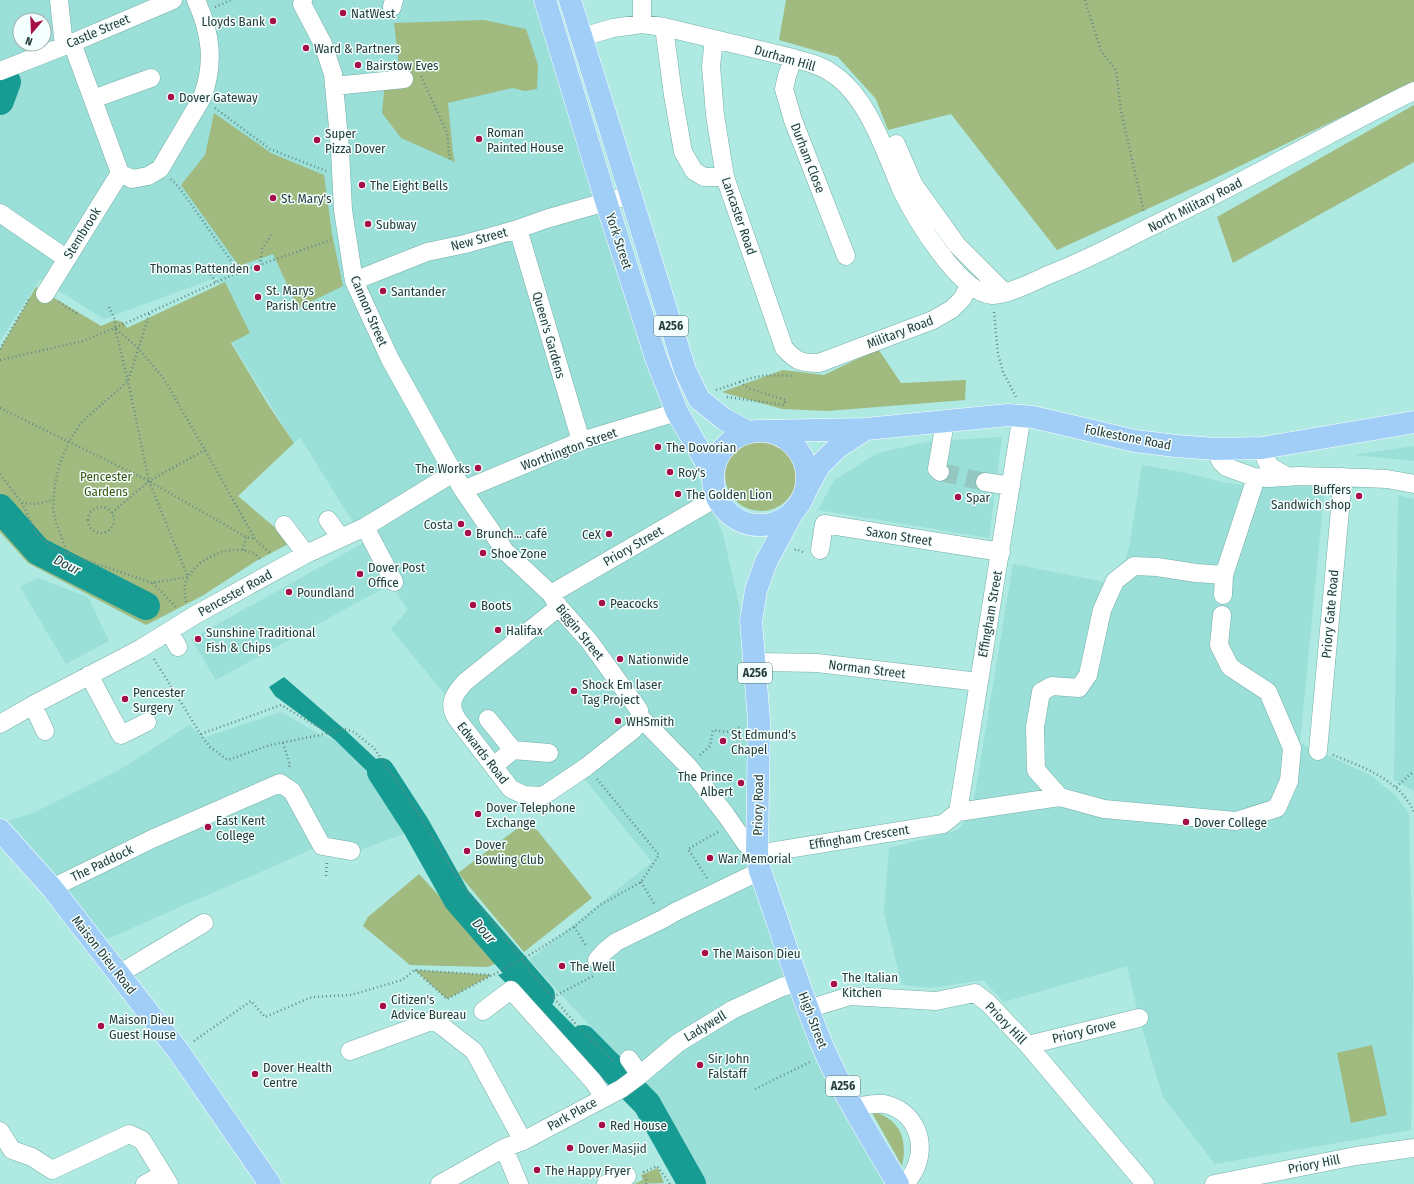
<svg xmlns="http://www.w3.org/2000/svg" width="1414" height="1184" font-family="'Fira Sans Condensed',sans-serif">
<rect width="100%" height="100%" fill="#aee9e2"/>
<path fill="#9adfd8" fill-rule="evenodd" d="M 0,0 L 539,0 L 665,399 L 723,534 L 756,679 L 751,880 L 833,1085 L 885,1184 L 706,1184 L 621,1059 L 529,960 L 652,862 L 582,776 L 537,812 L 443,692 L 391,629 L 408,610 L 391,584 L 216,680 L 191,639 L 365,542 L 300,437 L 294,443 L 228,336 L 218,277 L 104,319 L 40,279 L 0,341 L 0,110 L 7,100 L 0,76 ZM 20,20 L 44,20 L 44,44 L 20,44 Z
M 1002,437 L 989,538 L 818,510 L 834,480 L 878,453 L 931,441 Z
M 1414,446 L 1414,461 L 1353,455 Z
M 1142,465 L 1187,473 L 1222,482 L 1253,487 L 1316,486 L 1324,495 L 1300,743 L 1370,775 L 1395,795 L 1409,814 L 1413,979 L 1411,1130 L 1215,1164 L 1163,1097 L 1139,1018 L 1127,966 L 1004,1002 L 983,980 L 932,988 L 902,985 L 884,912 L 889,848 L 958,830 L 972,811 L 1013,564 L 1120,585 L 1130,542 Z
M 1398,495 L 1414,499 L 1414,791 L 1394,780 Z
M 38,578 L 88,597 L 109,641 L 66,664 L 20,587 Z
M 281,712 L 320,735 L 334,739 L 370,774 L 406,833 L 350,854 L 315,848 L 107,939 L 8,821 L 33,813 L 121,769 L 189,725 L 203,738 Z"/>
<path fill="#a0ba80" d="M 786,0 L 1414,0 L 1414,82 L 1211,180 L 1057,250 L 951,114 L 888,130 L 876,99 L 838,57 L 779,40 Z
M 484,20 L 526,29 L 538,65 L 537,89 L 525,91 L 512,88 L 448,103 L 453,153 L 455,162 L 401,138 L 382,113 L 386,71 L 399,66 L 394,23 Z
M 1414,105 L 1414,162 L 1233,263 L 1217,217 Z
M 214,113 L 271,153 L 324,175 L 332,234 L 343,286 L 298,308 L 273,254 L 239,266 L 181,185 L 205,155 Z
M 225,282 L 250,333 L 231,343 L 269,406 L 294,443 L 238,496 L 292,542 L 256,561 L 202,596 L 146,625 L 28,563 L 0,532 L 0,349 L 36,287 L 101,326 L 115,320 L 123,322 L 127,328 Z
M 878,349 L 901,383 L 966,380 L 965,400 L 827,411 L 782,409 L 722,392 L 783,370 L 824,375 Z
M725 475a36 36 0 1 1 72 0a36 36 0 1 1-72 0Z
M 522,825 L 537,830 L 592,898 L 524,952 L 458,873 Z
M 419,874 L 500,962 L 487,967 L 410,965 L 363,926 L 368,917 Z
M 415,970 L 492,975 L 447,999 Z
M 1372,1045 L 1387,1115 L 1351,1123 L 1337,1053 Z
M 871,1111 C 900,1119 908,1138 902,1166 Z
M 658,1168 L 664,1183 L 634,1184 L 643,1180 L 641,1175 Z"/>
<path fill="#179c94" d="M 284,677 L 344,729 L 376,759 L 457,899 L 508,956 L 497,962 L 432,879 L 370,774 L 334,739 L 275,696 L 269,687 Z
M 516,968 L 613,1065 L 597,1074 L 498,975 Z"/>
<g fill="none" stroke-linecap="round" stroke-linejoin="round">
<path stroke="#179c94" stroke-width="28" d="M 0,101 L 7,82
M 0,508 L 38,551 L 146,606
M 381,772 L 416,826 L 457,899 L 541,996
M 583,1039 L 647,1104 L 692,1184"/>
<path stroke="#93c7c0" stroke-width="18" stroke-dasharray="18 9" stroke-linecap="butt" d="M 940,472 L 985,482"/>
<g stroke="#75aea8" stroke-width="19">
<path id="minor" d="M 59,0 L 64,46
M 303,0 L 302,4 L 323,44 L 333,74 L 340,149 L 343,210 L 354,281 L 390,359 L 463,490 L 505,551 L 551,594 L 559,607 L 589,641 L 639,710 L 640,717 L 688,766 L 726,815 L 746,844 L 757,844
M 642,0 L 642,24
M 392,7 L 394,0
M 664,27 L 673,95 L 683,152 L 694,171 L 704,177 L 725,177
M 582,37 L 613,28 L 642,24 L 664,27 L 793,58 C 806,62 822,65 833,74 C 868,97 885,152 901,189 C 914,216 959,293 992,295 C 1005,296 1035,281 1048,275 C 1080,263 1111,247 1142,231 C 1189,208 1237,184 1283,159 C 1327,136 1370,112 1414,91
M 714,39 L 711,66 L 715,115 L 725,177 L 784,348 C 797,362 801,363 819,363 L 933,320 L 952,309 L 962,299 L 969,286
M 72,43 L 120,173 L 132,179 L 148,176 L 160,169 L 202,98 C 215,63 211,33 196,0
M 793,58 L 787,76 L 784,89 L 793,120 L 846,256
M 0,71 L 72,43 L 173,0
M 334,86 L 404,79
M 93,99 L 151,78
M 896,144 L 914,185 L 957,245 L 1005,293
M 0,213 L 67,259
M 518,229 L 581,441
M 354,281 L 427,252 L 465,244 L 518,229 L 546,219 L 630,195
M 45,294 L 120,173
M 1262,448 C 1267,468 1271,467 1288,477
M 1215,449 L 1221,462 L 1226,467 L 1254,477 L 1268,478 L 1298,476 L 1364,478 L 1387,479 L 1414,484
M 940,472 L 937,469 L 945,422
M 985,482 L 1011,486
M 463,490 L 581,441 L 677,412
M 328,520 L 341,538
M 284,525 L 306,554
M 365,527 L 394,582
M 820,550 L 824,524 L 1001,552
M 1224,575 L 1253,487 L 1254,477
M 551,594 L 716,498
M 559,607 L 465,682 C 454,694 447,704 457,719 L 511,789 L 524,795 L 542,796 L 549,792 L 586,767 L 633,730 L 640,717
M 169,631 L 178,647
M 755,662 L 817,663 L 979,682
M 89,675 L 121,735 L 147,722
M 33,705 L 45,731
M 488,719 L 513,750 L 494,766
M 0,724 L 33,705 L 140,649 L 195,615 L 306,554 L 365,527 L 453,473
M 513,750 L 549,753
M 1318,751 L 1343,477
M 1060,797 L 1036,770 L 1035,727 L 1041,692 L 1052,686 L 1079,688 L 1088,675 L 1102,610 L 1115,581 L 1134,566 L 1157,567 L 1196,573 L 1224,575 L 1223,595
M 958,812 L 1060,797 L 1104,809 L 1236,821 L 1277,808 L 1289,781 L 1292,748 L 1268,692 L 1230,667 L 1219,645 L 1222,615
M 958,812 L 1022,415
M 757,854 L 943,824 L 958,812
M 52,888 L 152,839 L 280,783 L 292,791 L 322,846 L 351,851
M 597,960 L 604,952 L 616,942 L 663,919 L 675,912 L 760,871
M 119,974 L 204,923
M 808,1009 L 850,996 L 936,1001 L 975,993 L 988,1003 L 1028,1045 L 1145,1184
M 483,1011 L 511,990 L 593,1081 L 604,1097
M 1028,1045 L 1139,1018
M 350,1051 L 434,1020 L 474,1051 L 523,1141
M 629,1059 L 640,1075
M 853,1107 C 862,1106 875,1103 884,1104 C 914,1110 928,1141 915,1169 C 913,1174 909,1179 905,1184
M 0,1131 L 12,1150 L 32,1157 L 52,1170 L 129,1134 L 142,1140 L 169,1184
M 504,1148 L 519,1184
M 145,1184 L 163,1174
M 440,1184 L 504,1148 L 523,1141 L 621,1089 L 640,1075 L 678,1043 L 732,1010 L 782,987 L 799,982
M 606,1184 L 627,1176
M 1214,1184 L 1356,1156 L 1414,1148"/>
</g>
<g stroke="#fff" stroke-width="23">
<path id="major" d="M 545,0 L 606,201 L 656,358 L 677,412 L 713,474
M 570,0 L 685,370 L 699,399 L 724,419 L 748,432
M 767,431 L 866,429 L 1008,415 L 1033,417 L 1135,441 L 1176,446 L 1215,449 L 1262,448 L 1414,422
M713 478a47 47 0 1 1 94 0a47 47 0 1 1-94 0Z
M 806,490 L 819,466 L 838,447 L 866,429
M 794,510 L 766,562 L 756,590 L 751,621 L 759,721 L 757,854 L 760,871 C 782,932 800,995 826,1054 C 846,1099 873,1141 898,1184
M 0,830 L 52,888 L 179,1052 L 270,1184"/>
</g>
<path stroke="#648c87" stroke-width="2.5" stroke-dasharray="1 3" stroke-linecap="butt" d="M 1085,0 L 1101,51 L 1116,70 L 1121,111 L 1144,212
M 215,7 L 231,0
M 421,76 L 447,133 L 450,162
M 215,108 L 270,149 L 326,171
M 171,179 L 181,190 L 239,272 L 331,240
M 203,265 L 216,282
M 260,265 L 262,249 L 271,235
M 59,302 L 79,315
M 109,307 L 115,320 L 115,328 L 138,348 L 164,379 L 205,450 L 255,539 L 271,554
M 994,312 L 998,354 L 1003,372 L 1016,397
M 0,349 L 29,299
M 0,360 L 83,341 L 115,328 L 239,272
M 716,390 L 740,382
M 727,397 L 784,405 L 786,400 L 750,389 L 740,382 C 758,374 773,375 792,376
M 0,408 L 149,481 L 246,537 L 255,539
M 0,474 L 22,503 L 37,534 L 51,547 L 68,554 L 152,583 L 188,577 L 149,481 L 128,381 L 115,328
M 22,503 L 36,504 L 54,500
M88 520a13 13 0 1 1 26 0a13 13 0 1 1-26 0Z
M 112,513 L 149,481 L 205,450
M 243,550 L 246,537
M 795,550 L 796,549 L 805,553
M 68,554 L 56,523 L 53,508 L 55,483 L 59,466 L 69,441 L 82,422 L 128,381 L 150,312
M 153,583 L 177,608
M 186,602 C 185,596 184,590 185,584 C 192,560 232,541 254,554 C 256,555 259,558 261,560
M 154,659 L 203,738 L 210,747 L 228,760 L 270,745 L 320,735 L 344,729 L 354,732 L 374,748 L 414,806 L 460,883 L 523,959 L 531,973 L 553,997 L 580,1029 L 613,1061
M 201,734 L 281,705 L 329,733
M 283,743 L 290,765 L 288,769
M 700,755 L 710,746 L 713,730 L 726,732 L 741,727
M 1333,755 C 1363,767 1400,780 1414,812
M 1396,787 L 1414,771
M 326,876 L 327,862
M 707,878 L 688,849 L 718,832
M 641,882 L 655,905
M 574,927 L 587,947
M 415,970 L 447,999 L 523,959 L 574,927 L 600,905 L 641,882 L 659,855 L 597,779
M 553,997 L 593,976
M 194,1041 L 251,1001 L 265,1017 L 312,997 L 351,995 L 402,980 L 415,970 L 491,975
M 755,1089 L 810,1062
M 646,1184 L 647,1182 L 644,1172 L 657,1166 L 670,1184"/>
<use href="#minor" stroke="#fff" stroke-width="18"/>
<use href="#major" stroke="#a1cef7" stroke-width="22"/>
</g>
<g fill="#a50e47" stroke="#f4fffe" stroke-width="1.5">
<circle cx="343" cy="13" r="4"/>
<circle cx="273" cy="21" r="4"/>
<circle cx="306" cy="48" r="4"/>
<circle cx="358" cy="65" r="4"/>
<circle cx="171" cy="97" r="4"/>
<circle cx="479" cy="139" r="4"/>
<circle cx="317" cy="140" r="4"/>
<circle cx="362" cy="185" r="4"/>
<circle cx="273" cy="198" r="4"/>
<circle cx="368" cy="224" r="4"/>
<circle cx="257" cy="268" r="4"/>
<circle cx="383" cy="291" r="4"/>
<circle cx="258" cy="297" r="4"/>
<circle cx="658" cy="447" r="4"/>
<circle cx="478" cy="468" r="4"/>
<circle cx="670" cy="472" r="4"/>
<circle cx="678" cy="494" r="4"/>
<circle cx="1359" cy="496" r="4"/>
<circle cx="958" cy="497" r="4"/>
<circle cx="461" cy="524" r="4"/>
<circle cx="468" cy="533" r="4"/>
<circle cx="609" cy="534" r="4"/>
<circle cx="483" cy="553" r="4"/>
<circle cx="360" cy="574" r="4"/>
<circle cx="289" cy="592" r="4"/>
<circle cx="602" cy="603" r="4"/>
<circle cx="473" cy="605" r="4"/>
<circle cx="498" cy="630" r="4"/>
<circle cx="198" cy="639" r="4"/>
<circle cx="620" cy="659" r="4"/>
<circle cx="574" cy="691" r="4"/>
<circle cx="125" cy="699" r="4"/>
<circle cx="618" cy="721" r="4"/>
<circle cx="723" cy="741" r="4"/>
<circle cx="741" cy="783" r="4"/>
<circle cx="478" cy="814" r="4"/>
<circle cx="1186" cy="822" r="4"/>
<circle cx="208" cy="827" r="4"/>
<circle cx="467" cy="851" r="4"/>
<circle cx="710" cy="858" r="4"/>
<circle cx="705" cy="953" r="4"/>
<circle cx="562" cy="966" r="4"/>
<circle cx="834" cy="984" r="4"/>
<circle cx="383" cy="1006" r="4"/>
<circle cx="101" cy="1026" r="4"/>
<circle cx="700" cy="1065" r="4"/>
<circle cx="255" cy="1074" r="4"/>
<circle cx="602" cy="1125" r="4"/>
<circle cx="570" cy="1148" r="4"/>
<circle cx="537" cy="1170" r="4"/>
</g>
<g text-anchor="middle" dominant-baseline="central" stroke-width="3" stroke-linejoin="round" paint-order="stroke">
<g fill="#f4fffe" stroke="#637775" stroke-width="1">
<rect x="654" y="316" width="34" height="20" rx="3"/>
<rect x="738" y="663" width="34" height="20" rx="3"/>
<rect x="826" y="1076" width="34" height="20" rx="3"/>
</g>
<g font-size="12" font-weight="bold" fill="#253d3a">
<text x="671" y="326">A256</text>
<text x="755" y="673">A256</text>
<text x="843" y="1086">A256</text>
</g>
<g font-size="13" fill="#253d3a" stroke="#f4fffe" text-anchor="start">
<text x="351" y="13">NatWest</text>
<text x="265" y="21" text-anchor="end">Lloyds Bank</text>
<text x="314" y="48">Ward &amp; Partners</text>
<text x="366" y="65">Bairstow Eves</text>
<text x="179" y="97">Dover Gateway</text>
<text x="487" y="132">Roman<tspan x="487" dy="15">Painted House</tspan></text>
<text x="325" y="133">Super<tspan x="325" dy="15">Pizza Dover</tspan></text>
<text x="370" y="185">The Eight Bells</text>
<text x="281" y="198">St. Mary's</text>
<text x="376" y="224">Subway</text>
<text x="249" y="268" text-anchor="end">Thomas Pattenden</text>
<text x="266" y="290">St. Marys<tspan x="266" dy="15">Parish Centre</tspan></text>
<text x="391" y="291">Santander</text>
<text x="666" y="447">The Dovorian</text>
<text x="470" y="468" text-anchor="end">The Works</text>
<text x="678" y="472">Roy's</text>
<text x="1351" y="489" text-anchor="end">Buffers<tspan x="1351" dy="15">Sandwich shop</tspan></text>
<text x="686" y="494">The Golden Lion</text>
<text x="966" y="497">Spar</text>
<text x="453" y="524" text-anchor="end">Costa</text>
<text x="476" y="533">Brunch... café</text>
<text x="601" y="534" text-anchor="end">CeX</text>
<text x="491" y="553">Shoe Zone</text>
<text x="368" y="567">Dover Post<tspan x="368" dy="15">Office</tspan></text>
<text x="297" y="592">Poundland</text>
<text x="610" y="603">Peacocks</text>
<text x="481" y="605">Boots</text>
<text x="506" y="630">Halifax</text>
<text x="206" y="632">Sunshine Traditional<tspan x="206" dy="15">Fish &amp; Chips</tspan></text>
<text x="628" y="659">Nationwide</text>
<text x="582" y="684">Shock Em laser<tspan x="582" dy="15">Tag Project</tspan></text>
<text x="133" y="692">Pencester<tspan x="133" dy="15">Surgery</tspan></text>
<text x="626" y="721">WHSmith</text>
<text x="731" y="734">St Edmund's<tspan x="731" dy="15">Chapel</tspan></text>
<text x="733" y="776" text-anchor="end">The Prince<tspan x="733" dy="15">Albert</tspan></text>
<text x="486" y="807">Dover Telephone<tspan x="486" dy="15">Exchange</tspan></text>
<text x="216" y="820">East Kent<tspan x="216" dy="15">College</tspan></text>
<text x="1194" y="822">Dover College</text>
<text x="475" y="844">Dover<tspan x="475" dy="15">Bowling Club</tspan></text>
<text x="718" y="858">War Memorial</text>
<text x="713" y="953">The Maison Dieu</text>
<text x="570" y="966">The Well</text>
<text x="842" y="977">The Italian<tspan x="842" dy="15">Kitchen</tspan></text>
<text x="391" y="999">Citizen's<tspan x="391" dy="15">Advice Bureau</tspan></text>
<text x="109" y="1019">Maison Dieu<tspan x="109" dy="15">Guest House</tspan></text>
<text x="708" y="1058">Sir John<tspan x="708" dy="15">Falstaff</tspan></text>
<text x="263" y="1067">Dover Health<tspan x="263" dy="15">Centre</tspan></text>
<text x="610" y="1125">Red House</text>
<text x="578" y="1148">Dover Masjid</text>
<text x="545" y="1170">The Happy Fryer</text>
</g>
<g font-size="13" fill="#253d3a" stroke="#f4fffe">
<text transform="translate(98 31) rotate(-23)">Castle Street</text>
<text transform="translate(785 58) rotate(16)">Durham Hill</text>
<text transform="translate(808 158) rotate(69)">Durham Close</text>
<text transform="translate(1195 205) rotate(-27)">North Military Road</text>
<text transform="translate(739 216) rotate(71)">Lancaster Road</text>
<text transform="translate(82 233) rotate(-58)">Stembrook</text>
<text transform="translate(479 239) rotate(-15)">New Street</text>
<text transform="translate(619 241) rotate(72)">York Street</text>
<text transform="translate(369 311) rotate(67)">Cannon Street</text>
<text transform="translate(900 332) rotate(-21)">Military Road</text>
<text transform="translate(549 335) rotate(74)">Queen's Gardens</text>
<text transform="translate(1128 437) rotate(11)">Folkestone Road</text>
<text transform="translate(569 449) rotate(-20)">Worthington Street</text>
<text transform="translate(899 536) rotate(9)">Saxon Street</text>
<text transform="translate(633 546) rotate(-30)">Priory Street</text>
<text transform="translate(235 593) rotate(-29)">Pencester Road</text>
<text transform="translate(990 614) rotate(-80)">Effingham Street</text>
<text transform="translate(1330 614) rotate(-85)">Priory Gate Road</text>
<text transform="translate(580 632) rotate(51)">Biggin Street</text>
<text transform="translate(867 669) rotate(7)">Norman Street</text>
<text transform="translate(483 753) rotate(52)">Edwards Road</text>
<text transform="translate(758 805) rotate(-89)">Priory Road</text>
<text transform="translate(859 837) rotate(-9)">Effingham Crescent</text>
<text transform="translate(102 863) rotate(-26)">The Paddock</text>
<text transform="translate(104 955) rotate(52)">Maison Dieu Road</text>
<text transform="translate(813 1020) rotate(69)">High Street</text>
<text transform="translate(1006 1023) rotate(46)">Priory Hill</text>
<text transform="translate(705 1026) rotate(-31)">Ladywell</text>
<text transform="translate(1084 1031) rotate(-14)">Priory Grove</text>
<text transform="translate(572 1114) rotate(-29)">Park Place</text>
<text transform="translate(1314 1164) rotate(-11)">Priory Hill</text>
</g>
<g font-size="13" fill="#3e5613" stroke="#f4fffe">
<text x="106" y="476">Pencester<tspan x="106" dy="15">Gardens</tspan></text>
</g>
<g font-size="14" font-style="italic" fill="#243e3b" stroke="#f4fffe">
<text transform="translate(67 565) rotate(27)">Dour</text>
<text transform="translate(484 931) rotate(49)">Dour</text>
</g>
</g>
<g transform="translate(32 32) rotate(199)"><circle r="19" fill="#f4fffe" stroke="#a1b1b0"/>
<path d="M0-3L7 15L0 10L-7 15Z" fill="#a50e47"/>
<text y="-6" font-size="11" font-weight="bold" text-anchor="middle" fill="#253d3a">N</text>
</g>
</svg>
